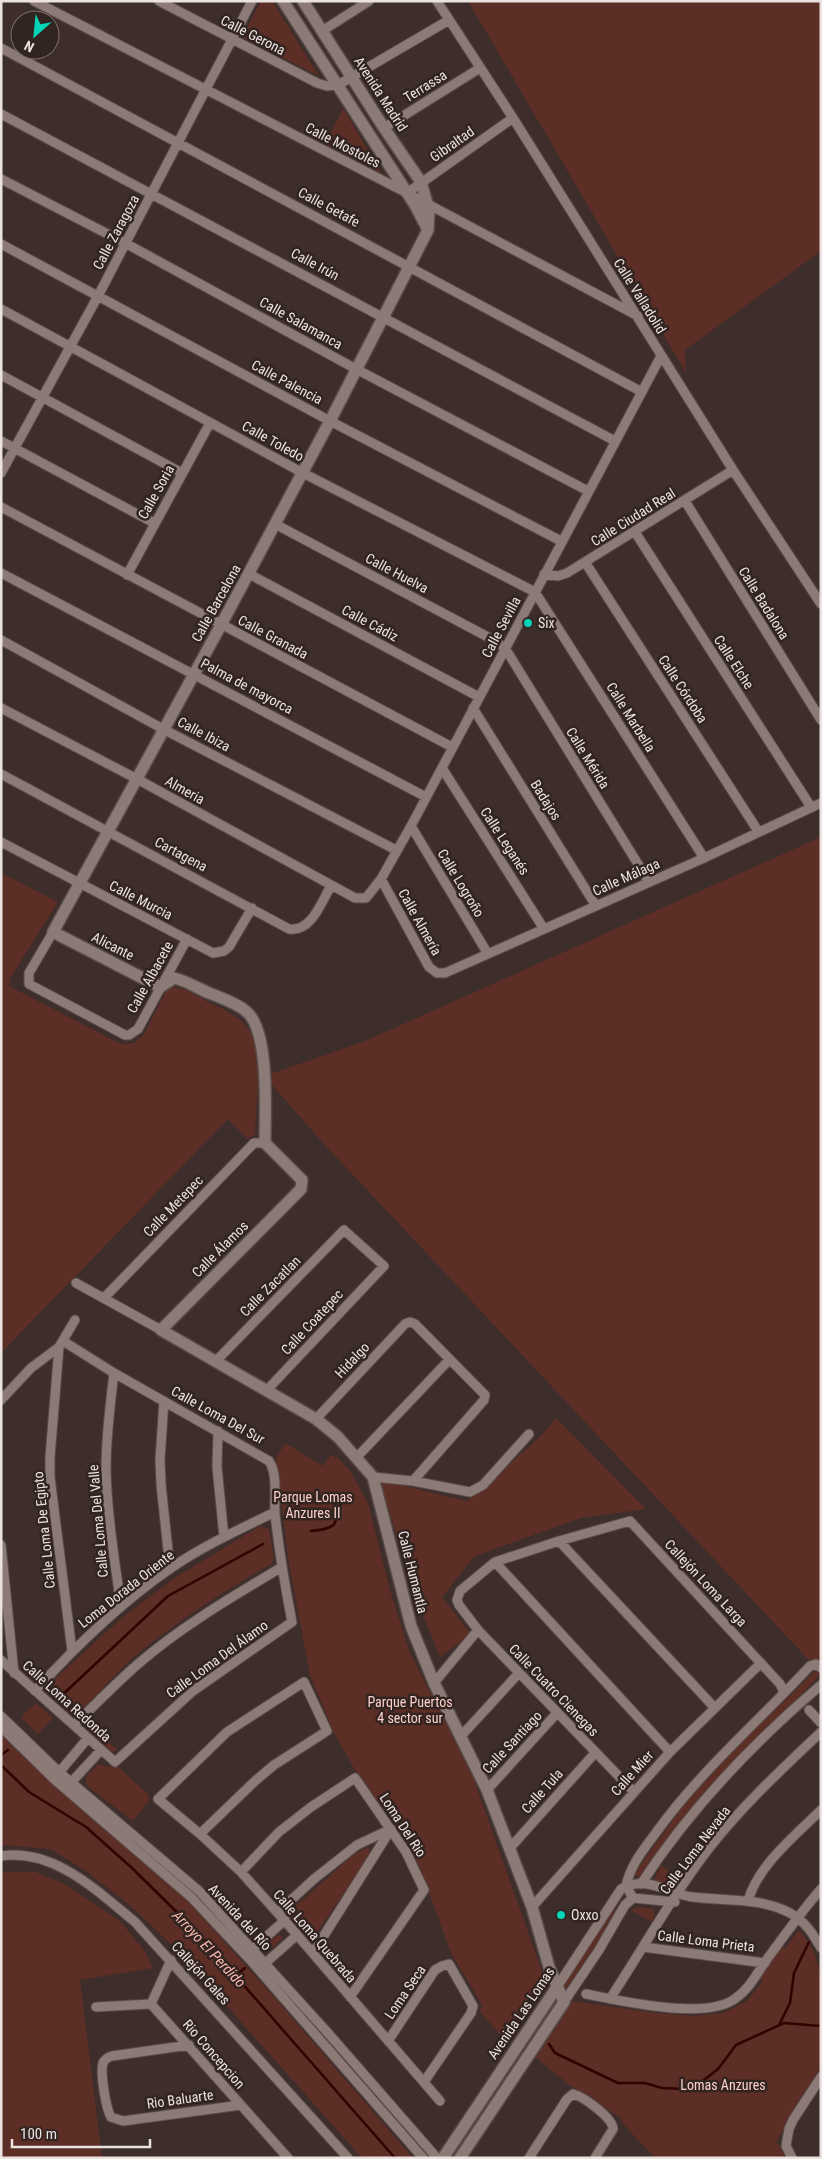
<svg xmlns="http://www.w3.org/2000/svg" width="822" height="2159" font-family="'Roboto Condensed',sans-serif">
<rect width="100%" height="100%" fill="#3d2e2b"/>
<path fill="#5c2e25" d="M 261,1 L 272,1 L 319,76 L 242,37 Z
M 468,1 L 821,1 L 821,251 L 685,350 L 686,373 Z
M 343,108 L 382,174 L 324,147 Z
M 821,837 L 821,1673 L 323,1143 L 264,1076 L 363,1042 Z
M 1,873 L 58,902 L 11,977 L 9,986 L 121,1044 L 134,1043 L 143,1036 L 168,988 C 185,986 195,995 210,1003 C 225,1010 241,1017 250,1031 C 263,1053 256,1108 255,1134 L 248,1139 L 228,1119 L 1,1353 Z
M 556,1418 L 646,1509 L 581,1518 L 475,1556 L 442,1597 L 471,1634 L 440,1657 L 416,1597 L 379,1480 L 467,1501 L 540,1437 Z
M 285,1443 L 323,1466 L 331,1455 L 338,1458 L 350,1471 L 368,1503 L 390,1590 L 410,1653 L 473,1777 L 544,1977 L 540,1993 L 507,2042 L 480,2012 L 482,2005 L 451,1953 L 419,1865 L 394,1823 L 359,1777 L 334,1733 L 310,1675 L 289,1563 L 276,1458 Z
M 260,1526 L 269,1529 L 274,1558 L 271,1564 C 223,1592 177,1621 134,1657 C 113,1674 96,1700 73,1715 L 68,1713 L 49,1695 L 46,1691 L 48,1685 L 124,1616 L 173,1579 Z
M 815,1671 L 819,1674 L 815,1680 L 690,1810 L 640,1877 L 634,1875 L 637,1870 L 684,1804 L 741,1743 Z
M 36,1703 L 53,1718 L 38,1734 L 21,1717 Z
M 89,1724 L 117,1750 L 112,1752 L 107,1750 L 88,1731 Z
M 1,1734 L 61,1792 L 185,1898 L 275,1998 L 413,2158 L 362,2158 L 178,1951 L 132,1907 L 86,1871 L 52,1850 L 39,1848 L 1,1845 Z
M 98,1764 L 107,1767 L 116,1765 L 148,1794 L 149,1801 L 133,1821 L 87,1786 L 86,1777 Z
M 368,1847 L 371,1853 L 313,1938 L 307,1938 L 288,1918 L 288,1913 L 354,1854 Z
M 661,1865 L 681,1881 L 678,1885 L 672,1885 L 654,1880 Z
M 1,1872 L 36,1872 L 66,1885 L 120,1921 L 144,1950 L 153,1968 L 80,1980 L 102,2158 L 1,2158 Z
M 640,1907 L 654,1909 L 654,1917 L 652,1922 L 631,1910 Z
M 612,1909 L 617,1910 L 617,1913 L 568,1987 L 563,1989 L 562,1986 Z
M 797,1932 L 801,1932 L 814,1951 L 821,1976 L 821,2066 L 776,2142 L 780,2146 L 785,2158 L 655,2158 L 623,2124 L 621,2118 L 568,2084 L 534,2056 L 571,2001 L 655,2013 L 694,2016 L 723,2013 L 747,2001 L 763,1981 L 760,1978 L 782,1947 L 785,1949 Z
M 278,1935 L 282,1936 L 282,1939 L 272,1948 L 267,1948 L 265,1945 Z
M 551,2006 L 554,2008 L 457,2153 L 453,2154 L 452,2152 Z"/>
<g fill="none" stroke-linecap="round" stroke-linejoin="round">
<path stroke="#300301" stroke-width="2.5" d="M 311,1531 C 352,1527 325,1516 345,1500
M 58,1699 L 168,1596 L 263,1544
M 1,1755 L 8,1750
M 1,1765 L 29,1792 L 86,1827 L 132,1868 L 198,1933 L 395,2158
M 235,1976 L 245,1968
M 779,2025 L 790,2003 L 794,1973 L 809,1942
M 549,2044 L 555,2053 L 618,2083 L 645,2083 L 662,2088 L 684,2089 L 699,2084 L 718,2069 L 736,2045 L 784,2023 L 821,2026"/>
<g stroke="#574b49" stroke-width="11">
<path id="street" d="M 34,1 L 407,193 L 638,316
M 159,1 L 317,83 L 327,86 L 338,85 L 449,20
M 437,1 L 513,118 L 733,470 L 821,604
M 322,31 L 369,1
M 1,48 L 642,392
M 1,114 L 615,441
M 384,128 L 480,68
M 1,179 L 125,243 L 356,369 L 588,491
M 407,193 L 513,118
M 1,244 L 330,421 L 561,541
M 1,309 L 303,473 L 535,592 L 704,858
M 1,375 L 182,473
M 1,441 L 154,523
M 1,473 L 98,296 L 252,1
M 685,501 L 821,720
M 1,507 L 452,747
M 275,524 L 486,636 L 505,648 L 649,882
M 635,532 L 811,807
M 585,562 L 758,831
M 1,573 L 426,797
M 249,574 L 479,697
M 544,574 L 558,576 L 567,573 L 733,470
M 127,575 L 210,423
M 1,640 L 163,729 L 396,850
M 1,708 L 137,779 L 355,898 L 366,898 L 381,879 L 411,826 L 661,356
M 473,708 L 596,906
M 442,768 L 544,929
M 1,774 L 289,929 C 312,932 321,902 331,886
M 411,826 L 488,954
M 1,842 L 213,953 L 224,951 L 229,947 L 252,908
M 381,879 L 429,967 L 437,973 L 445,973 L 704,858 L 821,803
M 53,932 L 29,973 L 29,984 L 125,1035 L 129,1035 L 138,1029 L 187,939
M 76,1283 L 161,1330
M 104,1298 L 254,1143 L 265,1143
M 59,1347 L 50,1457 L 50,1477 L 72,1651
M 216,1361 L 344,1230 L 384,1266 L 267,1390
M 114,1373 C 110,1405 106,1436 106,1469 C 107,1515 115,1562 121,1607
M 1,1400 L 31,1368 L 59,1347 L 75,1320
M 164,1401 L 160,1459 L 161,1484 L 170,1569
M 316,1419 L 405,1324 L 410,1322 L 415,1324 L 485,1395 L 484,1400 L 413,1481
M 218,1431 L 217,1467 L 224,1537
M 357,1457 L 449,1360
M 373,1477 L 413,1481 L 470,1492 L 483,1485 L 529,1434
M 559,1541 L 714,1707
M 1,1545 L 14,1673
M 495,1562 L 670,1752
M 1,1660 L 115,1762 L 193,1691 L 292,1622 C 285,1586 279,1551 275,1514 C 274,1498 278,1474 269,1461 L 114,1373 L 63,1341
M 434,1683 L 478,1630
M 35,1691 C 76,1646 120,1603 171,1568 C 203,1546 240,1529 275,1512
M 809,1710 L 821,1723
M 1,1716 L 59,1772 L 199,1891 L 328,2033 L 437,2158
M 74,1725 C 95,1705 116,1683 138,1664 C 182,1626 232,1597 282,1567
M 1,1727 L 54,1779 L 191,1897 L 252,1962 L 423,2158
M 462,1735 L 519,1673
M 56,1776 L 88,1738
M 67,1787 L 101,1750
M 487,1790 L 557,1713
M 633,1791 L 478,1630 L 459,1605 L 457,1600 L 460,1591 L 495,1562 L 559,1541 L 630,1521 L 780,1684 L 784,1692
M 200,1834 L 255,1781 L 274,1765 L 327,1731 L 304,1682 L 227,1732 L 158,1799 L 200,1834 L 241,1872 L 292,1929 L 440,2101
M 510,1848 L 595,1753
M 1,1856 C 54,1848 97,1891 135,1922 L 348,2158
M 241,1872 L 279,1832 L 311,1807 L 355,1778 L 406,1852 L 424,1890 L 350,1997
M 641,1884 C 690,1809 753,1743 821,1685
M 633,1898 L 626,1886 C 630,1866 643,1850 655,1834 C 700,1771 758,1722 810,1666 L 816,1664 L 821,1668
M 633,1898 L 675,1902
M 748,1901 C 758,1865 795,1836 821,1810
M 532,1907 L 670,1752 L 761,1663
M 278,1912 L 314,1879 L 357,1845 L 391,1829
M 643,1947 L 765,1963
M 248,1953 L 285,1920
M 313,1953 L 391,1829
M 261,1967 L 297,1935
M 557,1987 L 621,1889 C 647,1874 668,1894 692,1897 C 724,1901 760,1897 790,1913 C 805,1921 813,1934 821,1948
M 586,1994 C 622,2001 707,2021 736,1998 C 749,1989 756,1975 765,1962 C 783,1937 801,1912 821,1889
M 610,1999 C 643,1948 673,1895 710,1847 C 743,1805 782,1769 821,1732
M 564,2002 L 599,1950 L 625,1905 L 633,1898
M 151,2004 L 288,2158
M 151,2004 L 171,1960
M 96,2007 L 151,2004
M 388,2041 L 435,1970 L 442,1966 L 449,1964 L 473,2006 L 471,2013 L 424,2082
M 189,2045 L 112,2056 C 108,2057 105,2059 103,2063 C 100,2073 106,2109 111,2117 L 123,2121 L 241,2105
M 529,2158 L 567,2099 L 573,2094 C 584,2097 613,2118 613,2129 L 595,2158
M 792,2158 L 786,2146 L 789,2129 L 793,2120 L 821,2077"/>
</g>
<g stroke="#574b49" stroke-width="14">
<path id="secondary" d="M 283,1 L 415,205 L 428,230
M 303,1 L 384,128 L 421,182 L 429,210 L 428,230 L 330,421 L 221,625 L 53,932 L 160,987 L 174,978 C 187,981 197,988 209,993 C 221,998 237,1003 247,1012 C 270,1033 265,1113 265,1143 L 302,1180 L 301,1189 L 161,1330 L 316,1419 L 338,1437 L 373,1477 L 411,1626 L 434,1683 L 487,1790 L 532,1907 L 549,1967 L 564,2002 L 460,2158
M 443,2158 L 557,1987"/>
</g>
<use href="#street" stroke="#8b7a76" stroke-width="9"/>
<use href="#secondary" stroke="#8b7a76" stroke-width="11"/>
</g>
<g fill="#00d5b7" stroke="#322421" stroke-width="2">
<circle cx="528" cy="623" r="5"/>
<circle cx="561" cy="1915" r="5"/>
</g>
<g text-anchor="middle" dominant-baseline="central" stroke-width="5" stroke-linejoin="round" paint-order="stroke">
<g font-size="14" fill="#ece2e0" stroke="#322421">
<text transform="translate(253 35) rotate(27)">Calle Gerona</text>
<text transform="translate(425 86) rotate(-32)">Terrassa</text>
<text transform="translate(381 94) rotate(57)">Avenida Madrid</text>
<text transform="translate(452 144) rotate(-35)">Gibraltad</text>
<text transform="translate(343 145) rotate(27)">Calle Mostoles</text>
<text transform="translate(329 207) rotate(28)">Calle Getafe</text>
<text transform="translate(116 232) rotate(-62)">Calle Zaragoza</text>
<text transform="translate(315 264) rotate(28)">Calle Irún</text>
<text transform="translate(640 296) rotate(58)">Calle Valladolid</text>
<text transform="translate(301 323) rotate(29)">Calle Salamanca</text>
<text transform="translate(287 382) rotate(28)">Calle Palencia</text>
<text transform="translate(273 441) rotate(29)">Calle Toledo</text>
<text transform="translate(156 492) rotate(-61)">Calle Soria</text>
<text transform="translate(633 517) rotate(-32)">Calle Ciudad Real</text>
<text transform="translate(397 573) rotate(28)">Calle Huelva</text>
<text transform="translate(216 603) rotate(-61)">Calle Barcelona</text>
<text transform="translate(764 603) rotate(58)">Calle Badalona</text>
<text transform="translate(370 623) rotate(28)">Calle Cádiz</text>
<text transform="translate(501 627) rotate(-62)">Calle Sevilla</text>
<text transform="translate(273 637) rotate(28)">Calle Granada</text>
<text transform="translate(734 662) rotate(57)">Calle Elche</text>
<text transform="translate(247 686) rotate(28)">Palma de mayorca</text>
<text transform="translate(683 689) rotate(57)">Calle Córdoba</text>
<text transform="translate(631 717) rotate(58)">Calle Marbella</text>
<text transform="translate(204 734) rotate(28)">Calle Ibiza</text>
<text transform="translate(588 758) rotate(58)">Calle Mérida</text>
<text transform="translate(185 790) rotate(29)">Almeria</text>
<text transform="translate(546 800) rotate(58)">Badajos</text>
<text transform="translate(505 841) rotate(57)">Calle Leganés</text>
<text transform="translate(181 854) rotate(28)">Cartagena</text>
<text transform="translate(626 877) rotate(-24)">Calle Málaga</text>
<text transform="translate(461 883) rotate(59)">Calle Logroño</text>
<text transform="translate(141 900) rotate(27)">Calle Murcia</text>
<text transform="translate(420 922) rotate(61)">Calle Almería</text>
<text transform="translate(113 946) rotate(27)">Alicante</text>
<text transform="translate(150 977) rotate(-61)">Calle Albacete</text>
<text transform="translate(173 1206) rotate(-46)">Calle Metepec</text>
<text transform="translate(220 1249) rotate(-45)">Calle Álamos</text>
<text transform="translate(270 1286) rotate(-45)">Calle Zacatlan</text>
<text transform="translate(312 1322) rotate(-47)">Calle Coatepec</text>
<text transform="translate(352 1360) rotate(-47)">Hidalgo</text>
<text transform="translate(218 1415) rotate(29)">Calle Loma Del Sur</text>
<text transform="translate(98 1521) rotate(-95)">Calle Loma Del Valle</text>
<text transform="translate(44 1530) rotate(-96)">Calle Loma De Egipto</text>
<text transform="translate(413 1572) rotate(76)">Calle Humantla</text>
<text transform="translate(706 1583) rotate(47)">Callejón Loma Larga</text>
<text transform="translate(126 1589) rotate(-38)">Loma Dorada Oriente</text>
<text transform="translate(217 1659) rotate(-36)">Calle Loma Del Álamo</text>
<text transform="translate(554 1690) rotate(46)">Calle Cuatro Cienegas</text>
<text transform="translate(67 1701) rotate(42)">Calle Loma Redonda</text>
<text transform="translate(512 1742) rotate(-47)">Calle Santiago</text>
<text transform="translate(632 1773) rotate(-48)">Calle Mier</text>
<text transform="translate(542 1791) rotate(-48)">Calle Tula</text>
<text transform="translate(403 1825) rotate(57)">Loma Del Rio</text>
<text transform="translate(695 1850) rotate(-53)">Calle Loma Nevada</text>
<text transform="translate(240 1917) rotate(47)">Avenida del Río</text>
<text transform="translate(315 1936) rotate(49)">Calle Loma Quebrada</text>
<text transform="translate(706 1941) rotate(7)">Calle Loma Prieta</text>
<text transform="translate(201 1973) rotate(48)">Callejón Gales</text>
<text transform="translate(405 1992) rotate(-56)">Loma Seca</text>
<text transform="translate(521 2013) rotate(-56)">Avenida Las Lomas</text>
<text transform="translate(214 2054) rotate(49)">Rio Concepcion</text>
<text transform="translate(180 2099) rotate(-8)">Rio Baluarte</text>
</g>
<g font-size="14" fill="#ece2e0" stroke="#322421" text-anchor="start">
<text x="538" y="623">Six</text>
<text x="571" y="1915">Oxxo</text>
</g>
<g font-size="14" fill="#fcd1c9" stroke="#322421">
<text x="313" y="1497">Parque Lomas<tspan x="313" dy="16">Anzures II</tspan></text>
<text x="410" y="1702">Parque Puertos<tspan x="410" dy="16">4 sector sur</tspan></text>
<text x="723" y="2085">Lomas Anzures</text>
</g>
<g font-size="15" font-style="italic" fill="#f6b8ac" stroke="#322421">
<text transform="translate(209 1949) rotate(47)">Arroyo El Perdido</text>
</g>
</g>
<rect width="822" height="2159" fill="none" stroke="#ece2e0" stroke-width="5"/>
<g transform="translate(35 35) rotate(207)"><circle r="24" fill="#322421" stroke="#7c706d"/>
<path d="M0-4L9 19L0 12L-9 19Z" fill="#00d5b7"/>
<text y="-8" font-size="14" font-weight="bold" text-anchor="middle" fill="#ece2e0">N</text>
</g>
<path d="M12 2139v8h138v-8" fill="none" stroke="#ece2e0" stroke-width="2.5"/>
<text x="20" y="2139" font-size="15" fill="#ece2e0" stroke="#322421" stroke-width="4" paint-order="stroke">100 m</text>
</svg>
